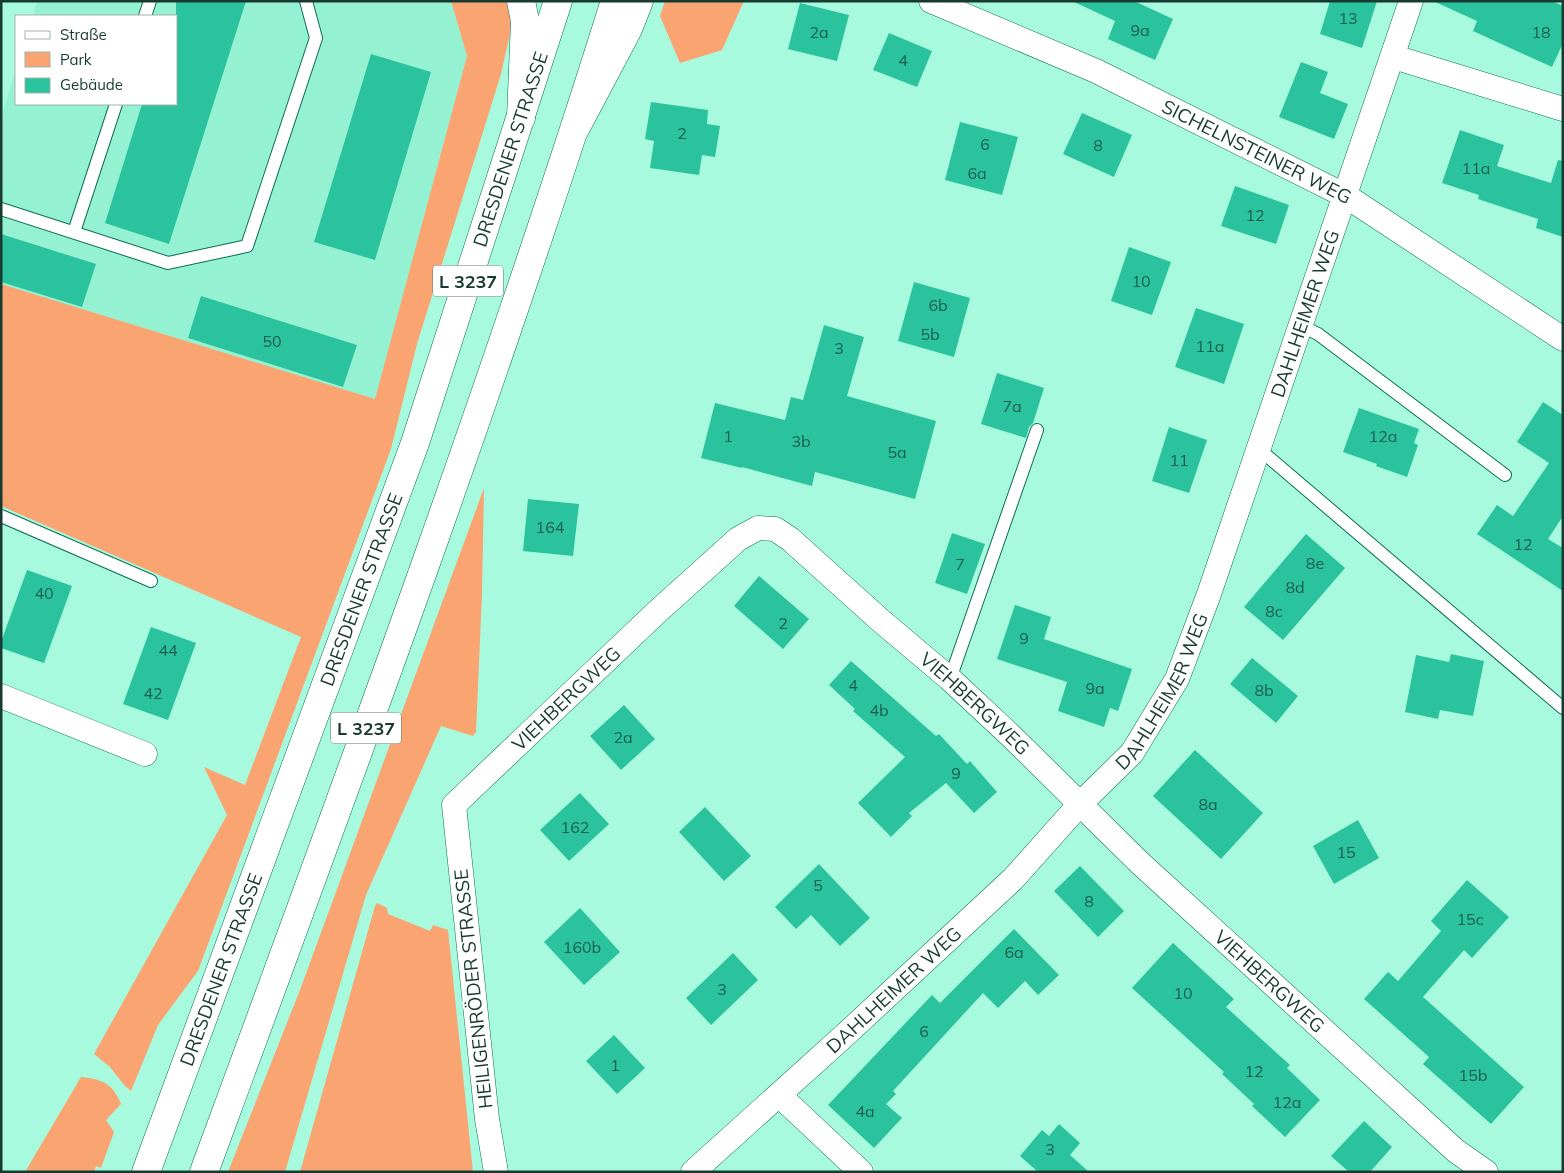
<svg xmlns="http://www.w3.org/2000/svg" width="1564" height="1173" font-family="Mulish,sans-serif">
<rect width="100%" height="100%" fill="#a7fade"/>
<path fill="#94f2d3" d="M 37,1 L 451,1 L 467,56 L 375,399 L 1,284 L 1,118 L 16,69 L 16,104 L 176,104 L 176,16 L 33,16 Z"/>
<path fill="#faa471" d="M 451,1 L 510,1 L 511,29 L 501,74 L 417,344 L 391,449 L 198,971 L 158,1025 L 131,1091 L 125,1086 L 110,1067 L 94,1054 L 227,815 L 204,767 L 245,785 L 301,637 L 1,506 L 1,284 L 375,399 L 467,56 Z
M 665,1 L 744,1 L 722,50 L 680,63 L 660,16 Z
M 484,488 L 482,594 L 476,732 L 473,736 L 441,726 L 366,895 L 285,1172 L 228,1172 L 300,990 Z
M 377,903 L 387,908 L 388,914 L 430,931 L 433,925 L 448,930 L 473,1172 L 300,1172 L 375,906 Z
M 81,1077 C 101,1079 113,1083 121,1104 L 106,1120 L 114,1132 L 101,1168 L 96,1166 L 94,1172 L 25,1172 Z"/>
<path fill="#2bc39d" d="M 176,1 L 246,1 L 169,244 L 105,223 L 142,104 L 176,104 Z
M 1072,1 L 1134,1 L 1173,19 L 1155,60 L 1108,39 L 1115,21 Z
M 1330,1 L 1377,1 L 1362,48 L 1320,34 Z
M 1433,1 L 1552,1 L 1563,6 L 1563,43 L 1552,67 L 1473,31 L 1477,21 Z
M 800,3 L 849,15 L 837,61 L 788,49 Z
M 889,33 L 932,51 L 917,87 L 873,70 Z
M 371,54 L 431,72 L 375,260 L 314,242 Z
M 1301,62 L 1328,72 L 1320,93 L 1348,104 L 1334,139 L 1279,117 Z
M 651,102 L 708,110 L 707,124 L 720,126 L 715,157 L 702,155 L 699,175 L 650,168 L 654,141 L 645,139 Z
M 1082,113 L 1132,135 L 1114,177 L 1063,154 Z
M 960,122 L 1018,137 L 1002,195 L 945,180 Z
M 1460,130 L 1504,145 L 1497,166 L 1551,183 L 1558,160 L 1563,161 L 1563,237 L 1536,228 L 1538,219 L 1478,199 L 1479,195 L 1442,183 Z
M 1235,186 L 1289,205 L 1276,244 L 1221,226 Z
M 1,234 L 96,264 L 82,307 L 1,282 Z
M 1129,247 L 1171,262 L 1152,315 L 1111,301 Z
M 914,282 L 970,298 L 954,357 L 898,341 Z
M 201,296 L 357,345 L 343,387 L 188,338 Z
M 1196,308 L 1244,324 L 1224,384 L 1175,367 Z
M 824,325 L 864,337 L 847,396 L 936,421 L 915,499 L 815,472 L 812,486 L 742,467 L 742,468 L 701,458 L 715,403 L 785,420 L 791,397 L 803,400 Z
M 997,373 L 1044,388 L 1033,423 L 1029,427 L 1026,438 L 981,424 Z
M 1543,402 L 1563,415 L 1563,516 L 1548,539 L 1563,548 L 1563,591 L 1477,534 L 1497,505 L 1513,516 L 1549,463 L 1517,442 Z
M 1359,408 L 1419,429 L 1414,443 L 1418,445 L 1407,477 L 1376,466 L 1377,464 L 1343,452 Z
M 1169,427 L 1207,440 L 1189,493 L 1152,481 Z
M 528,499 L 579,504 L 573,556 L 523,551 Z
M 952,533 L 985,544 L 967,594 L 935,583 Z
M 1306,534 L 1345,568 L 1283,640 L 1244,607 Z
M 27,570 L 72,586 L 44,663 L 1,648 L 1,642 Z
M 759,576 L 809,619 L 783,649 L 734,606 Z
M 1015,605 L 1051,617 L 1044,639 L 1132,669 L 1118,711 L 1110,708 L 1104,727 L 1058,711 L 1067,682 L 997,659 Z
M 151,627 L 196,643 L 168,720 L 123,704 Z
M 1451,654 L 1484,661 L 1473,716 L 1440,710 L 1438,719 L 1405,712 L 1416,655 L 1449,662 Z
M 1252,658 L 1298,696 L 1276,723 L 1230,684 Z
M 851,661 L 936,736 L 939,734 L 967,764 L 970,761 L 997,792 L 974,813 L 946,783 L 909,813 L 912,816 L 891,837 L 858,803 L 905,757 L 853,711 L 855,709 L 829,685 Z
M 624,705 L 655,739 L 621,770 L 590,736 Z
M 1195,750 L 1263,813 L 1221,859 L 1153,796 Z
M 580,793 L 609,824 L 569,861 L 540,830 Z
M 705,807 L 751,856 L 724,881 L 679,832 Z
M 1358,820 L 1379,858 L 1334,884 L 1313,846 Z
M 819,864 L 870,918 L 840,946 L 811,915 L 796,929 L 775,907 Z
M 1080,866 L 1124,911 L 1098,937 L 1054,891 Z
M 1467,880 L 1509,917 L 1472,958 L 1464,950 L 1423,997 L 1524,1087 L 1491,1124 L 1423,1064 L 1429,1057 L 1364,999 L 1388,972 L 1398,981 L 1441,931 L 1431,921 Z
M 580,908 L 620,952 L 584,985 L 544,942 Z
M 1014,929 L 1059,975 L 1038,995 L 1025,981 L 998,1008 L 983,993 L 893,1091 L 896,1094 L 886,1104 L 902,1118 L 874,1148 L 828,1105 L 932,995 L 940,1003 Z
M 1173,943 L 1234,999 L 1226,1007 L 1290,1065 L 1287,1068 L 1320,1100 L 1285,1137 L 1252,1106 L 1254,1104 L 1222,1074 L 1224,1072 L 1132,988 Z
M 733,953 L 758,980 L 711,1025 L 686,998 Z
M 614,1035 L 645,1068 L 617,1094 L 586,1061 Z
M 1364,1121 L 1392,1147 L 1370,1172 L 1349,1172 L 1331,1156 Z
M 1059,1124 L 1080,1143 L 1070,1155 L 1089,1172 L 1038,1172 L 1020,1156 L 1042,1130 L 1049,1136 Z"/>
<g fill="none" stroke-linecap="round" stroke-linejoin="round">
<g stroke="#0c6e57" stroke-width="14">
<path id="lane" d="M 145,16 L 150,1
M 1,209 L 168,263 L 247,246 L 316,38 L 306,1
M 74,232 L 116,104
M 1301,326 L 1318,334 L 1505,475
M 1259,449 L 1563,708
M 1,516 L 151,581
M 950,679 L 1037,430"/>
</g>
<g stroke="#0c6e57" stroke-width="25">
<g id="street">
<path id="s1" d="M 931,1 L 1096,71 L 1346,196 L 1563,339"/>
<path d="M 1394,57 L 1563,109"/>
<path d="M 1,696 L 145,754"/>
<path d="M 779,1095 L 861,1172"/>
<path id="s2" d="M 496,1172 L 487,1119 L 454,805 L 657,612 L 738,539 L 758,528 L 775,529 L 790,539 L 880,620 L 950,679 L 1011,736 L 1141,864 L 1456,1151 L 1486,1172"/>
<path id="s3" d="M 693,1172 L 845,1035 L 1013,879 L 1080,804 L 1132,753 L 1177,679 L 1209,594 L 1411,1"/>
</g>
</g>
<g stroke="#0c6e57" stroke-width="29">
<g id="primary">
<path id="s4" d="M 146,1172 L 415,443 L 558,1"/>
<path d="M 204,1172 C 347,784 491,396 615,1"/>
</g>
</g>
<g stroke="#0c6e57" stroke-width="29">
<path id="highway" d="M 521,118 L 525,21 L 521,1
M 575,129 L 628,29 L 639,1"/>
</g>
<use href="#lane" stroke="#fff" stroke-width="12"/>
<use href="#street" stroke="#fff" stroke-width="24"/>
<use href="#primary" stroke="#fff" stroke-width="28"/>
<use href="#highway" stroke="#fff" stroke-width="28"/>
</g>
<g text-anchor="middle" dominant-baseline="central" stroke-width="4.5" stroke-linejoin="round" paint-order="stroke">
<g font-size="16" fill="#1d5d4c">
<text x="1348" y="18">13</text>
<text x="1140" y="30">9a</text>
<text x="819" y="32">2a</text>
<text x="1541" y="32">18</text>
<text x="903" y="60">4</text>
<text x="682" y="133">2</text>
<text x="985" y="144">6</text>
<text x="1098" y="145">8</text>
<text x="1476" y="168">11a</text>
<text x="977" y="173">6a</text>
<text x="1255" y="215">12</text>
<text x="1141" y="281">10</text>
<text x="938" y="305">6b</text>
<text x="930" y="334">5b</text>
<text x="272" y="341">50</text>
<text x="1210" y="346">11a</text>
<text x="839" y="348">3</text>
<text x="1012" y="406">7a</text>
<text x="728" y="436">1</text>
<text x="1383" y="436">12a</text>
<text x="801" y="441">3b</text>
<text x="897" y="452">5a</text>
<text x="1179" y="460">11</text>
<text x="550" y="527">164</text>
<text x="1523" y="544">12</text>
<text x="1315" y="563">8e</text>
<text x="960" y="564">7</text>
<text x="1295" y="587">8d</text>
<text x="44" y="593">40</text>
<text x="1274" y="611">8c</text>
<text x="783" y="623">2</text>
<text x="1024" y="638">9</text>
<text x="168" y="650">44</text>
<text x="853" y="685">4</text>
<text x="1095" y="688">9a</text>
<text x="1264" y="690">8b</text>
<text x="153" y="693">42</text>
<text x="879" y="710">4b</text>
<text x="623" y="737">2a</text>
<text x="956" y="773">9</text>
<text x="1208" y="804">8a</text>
<text x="575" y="827">162</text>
<text x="1346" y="852">15</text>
<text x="818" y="885">5</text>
<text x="1089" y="901">8</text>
<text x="1470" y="919">15c</text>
<text x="582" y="947">160b</text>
<text x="1014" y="952">6a</text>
<text x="722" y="989">3</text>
<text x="1183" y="993">10</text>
<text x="924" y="1031">6</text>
<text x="615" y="1065">1</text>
<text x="1254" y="1071">12</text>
<text x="1473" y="1075">15b</text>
<text x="1287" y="1102">12a</text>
<text x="865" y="1111">4a</text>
<text x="1050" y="1149">3</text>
</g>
<g fill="#fff" stroke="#5d766f" stroke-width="1">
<rect x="433" y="265.5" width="70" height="31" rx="4"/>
<rect x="331" y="712.5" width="70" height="31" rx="4"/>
</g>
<g font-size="18" font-weight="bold" fill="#183b31">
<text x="468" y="281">L 3237</text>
<text x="366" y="728">L 3237</text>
</g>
<g font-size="19" fill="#183b31" stroke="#fff">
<text stroke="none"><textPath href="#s4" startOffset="1086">DRESDENER STRASSE</textPath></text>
<text stroke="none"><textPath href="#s1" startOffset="359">SICHELNSTEINER WEG</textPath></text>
<text stroke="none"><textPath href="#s3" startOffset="1081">DAHLHEIMER WEG</textPath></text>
<text stroke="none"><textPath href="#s4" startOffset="621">DRESDENER STRASSE</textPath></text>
<text stroke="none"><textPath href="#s3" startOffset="676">DAHLHEIMER WEG</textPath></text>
<text stroke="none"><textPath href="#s2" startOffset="524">VIEHBERGWEG</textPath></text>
<text stroke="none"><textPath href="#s2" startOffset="1064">VIEHBERGWEG</textPath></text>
<text stroke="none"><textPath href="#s4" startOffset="216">DRESDENER STRASSE</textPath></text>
<text stroke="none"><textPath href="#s2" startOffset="1469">VIEHBERGWEG</textPath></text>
<text transform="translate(473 989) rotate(-96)">HEILIGENRÖDER STRASSE</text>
<text stroke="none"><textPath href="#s3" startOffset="271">DAHLHEIMER WEG</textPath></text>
</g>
</g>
<rect width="1564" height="1173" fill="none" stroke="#183b31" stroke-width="5"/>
<rect x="15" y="15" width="162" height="90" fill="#ffffff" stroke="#a3b1ad"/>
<rect x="25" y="31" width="25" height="8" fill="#ffffff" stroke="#a3b1ad"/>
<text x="60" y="40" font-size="15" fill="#183b31">Straße</text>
<rect x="25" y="52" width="25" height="15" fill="#faa471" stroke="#a3b1ad"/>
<text x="60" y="65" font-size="15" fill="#183b31">Park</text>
<rect x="25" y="78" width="25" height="15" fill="#2bc39d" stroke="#a3b1ad"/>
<text x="60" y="90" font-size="15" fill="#183b31">Gebäude</text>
</svg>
